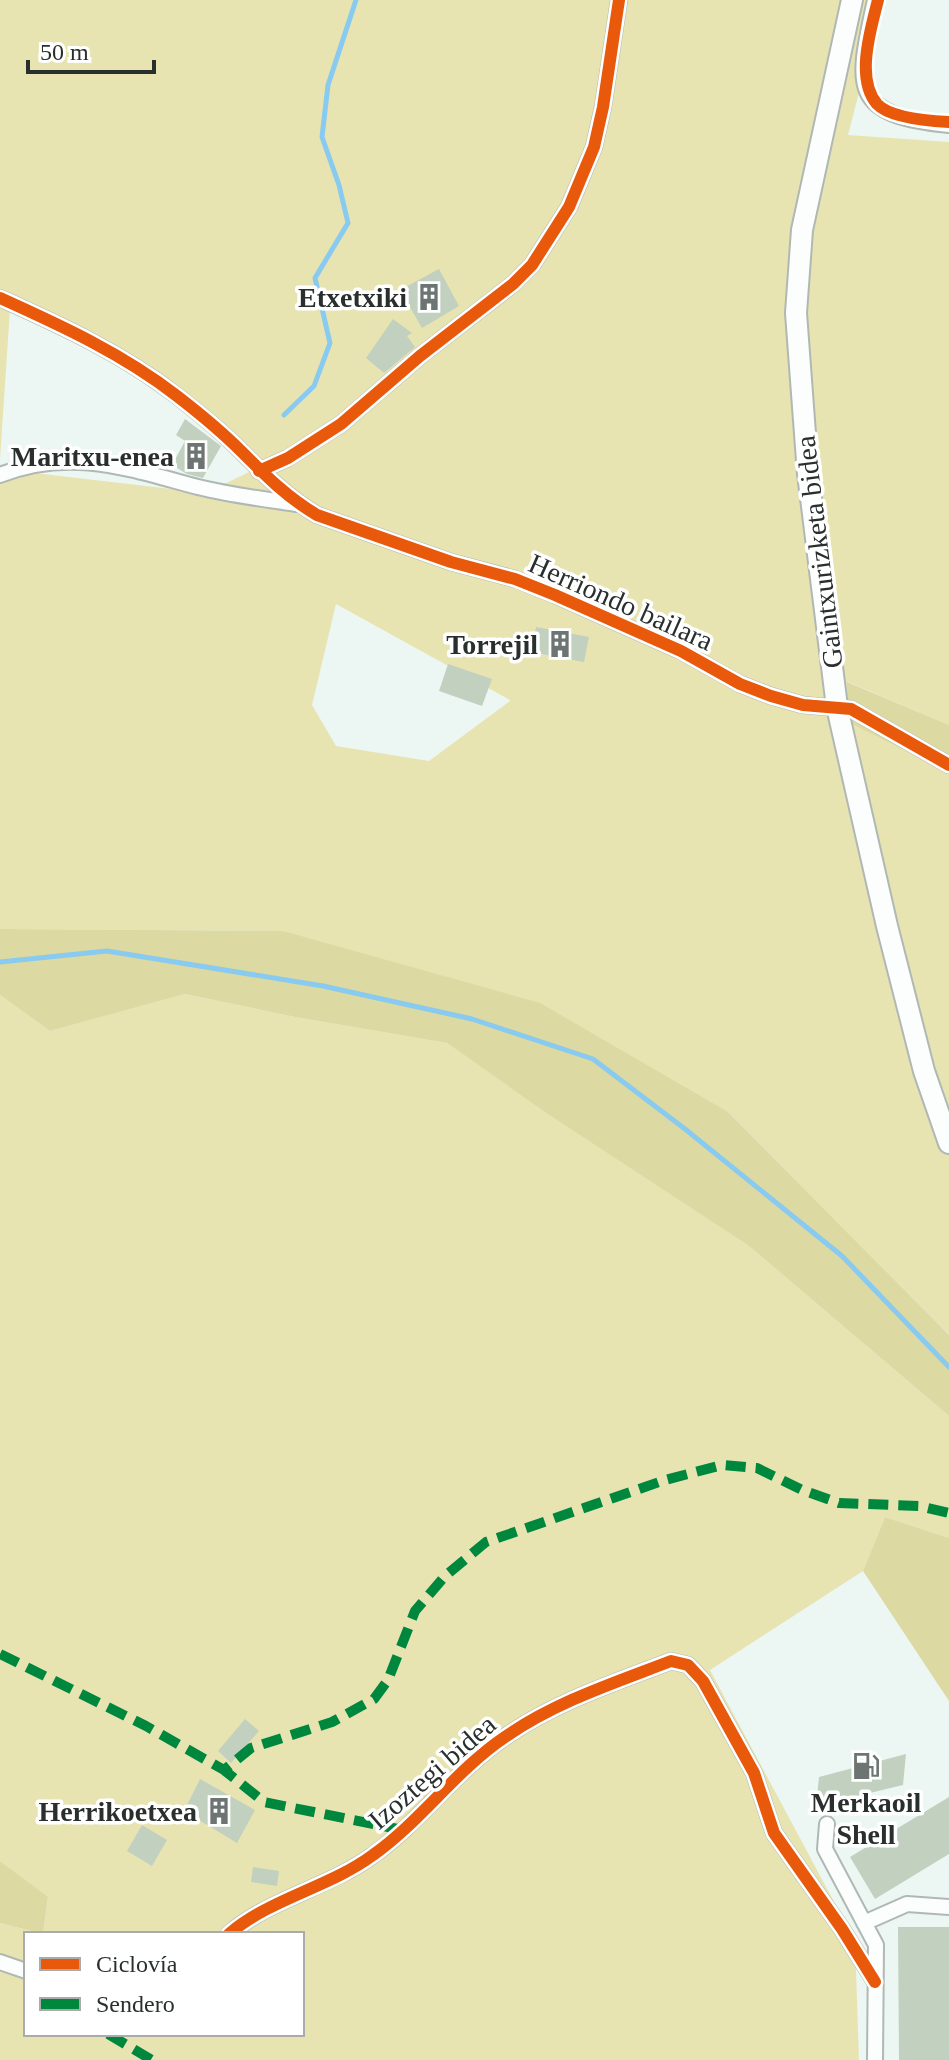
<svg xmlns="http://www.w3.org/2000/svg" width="949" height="2060" font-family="'Times New Roman',serif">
<rect width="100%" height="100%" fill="#ecf7f3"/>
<path fill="#e7e4b2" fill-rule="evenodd" d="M 0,0 L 883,0 L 848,135 L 949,142 L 949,725 L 848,682 L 848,721 L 949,772 L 949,1335 L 728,1112 L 283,931 L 0,929 L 0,469 L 206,493 L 249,472 L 154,378 L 10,309 L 0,459 ZM 336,604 L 510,700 L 510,701 L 429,761 L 336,746 L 312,705 Z
M 185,994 L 295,1017 L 447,1043 L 546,1112 L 749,1246 L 949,1416 L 949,1538 L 885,1517 L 863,1571 L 710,1670 L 855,1941 L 859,2060 L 0,2060 L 0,1923 L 43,1934 L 48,1898 L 0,1861 L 0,995 L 50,1031 ZM 26,1934 L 302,1934 L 302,2034 L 26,2034 Z"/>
<path fill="#dcd9a2" d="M 847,682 L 949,725 L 949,772 L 848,722 Z
M 0,929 L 283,931 L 540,1003 L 728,1112 L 949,1335 L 949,1416 L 749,1246 L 545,1112 L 447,1043 L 295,1017 L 185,994 L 50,1031 L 0,995 Z
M 885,1517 L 949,1538 L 949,1701 L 863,1571 Z
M 0,1861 L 48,1897 L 43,1934 L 0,1923 Z"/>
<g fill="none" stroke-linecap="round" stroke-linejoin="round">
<path stroke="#88caf0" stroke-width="5" d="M 284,415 L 314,386 L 330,343 L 315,278 L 348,223 L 339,185 L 322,137 L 328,85 L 356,0
M 0,962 L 107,951 L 323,986 L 472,1019 L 593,1059 L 685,1129 L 842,1256 L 949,1367"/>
</g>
<path fill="#c1d0bf" d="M 439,269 L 459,306 L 422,328 L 400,290 Z
M 393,319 L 412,333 L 407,336 L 415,347 L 384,373 L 366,358 Z
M 185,419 L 221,446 L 203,478 L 187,474 L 172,465 L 185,441 L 176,435 Z
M 536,627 L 589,637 L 584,662 L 532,652 Z
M 448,664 L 492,679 L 482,706 L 439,691 Z
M 245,1719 L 259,1731 L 231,1763 L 218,1751 Z
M 906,1754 L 903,1785 L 816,1806 L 819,1777 Z
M 200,1779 L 255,1810 L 237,1843 L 184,1811 Z
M 949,1797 L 949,1854 L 875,1899 L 850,1857 Z
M 142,1825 L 167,1840 L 152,1866 L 127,1851 Z
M 253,1867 L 279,1871 L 277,1886 L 251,1882 Z
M 898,1927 L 949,1927 L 949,2060 L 899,2060 Z"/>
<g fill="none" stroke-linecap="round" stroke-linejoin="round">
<g stroke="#b0b8b4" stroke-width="18">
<path id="street" d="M 875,0 C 856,87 848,115 949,125
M 0,298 C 62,326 123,354 177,396 C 199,413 222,432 242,452 C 266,476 288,498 317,515 L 451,562 L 515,579 L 555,595 L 681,651 L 740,684 L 771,696 L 803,705 L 851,709 L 949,765
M 259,471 L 288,458 L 341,424 L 420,356 L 513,284 L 532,265 L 569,207 L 594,147 L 603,107 L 619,0
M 0,475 C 71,447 129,469 198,487 C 230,495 263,499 296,504
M 827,1824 L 825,1849 L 876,1945 L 875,2060
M 864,1923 L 907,1904 L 949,1907
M 229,1934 C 269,1899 330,1887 373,1855 C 421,1821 456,1770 505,1737 C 555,1702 614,1683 671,1661 L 688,1665 L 703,1681 L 754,1773 L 774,1833 L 842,1929 L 875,1982
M 0,1962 L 26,1971"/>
</g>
<g stroke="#b0b8b4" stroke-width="24">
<path id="secondary" d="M 852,0 L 802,230 L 796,313 L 808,474 L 837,707 L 887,926 L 924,1071 L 949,1143"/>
</g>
<use href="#street" stroke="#fcfefd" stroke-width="14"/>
<use href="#secondary" stroke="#fcfefd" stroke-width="20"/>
<path stroke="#00873e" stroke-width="10" stroke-dasharray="20 10" stroke-linecap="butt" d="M 0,1654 L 146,1726 L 224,1770
M 403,1830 L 264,1802 L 224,1770 L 251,1748 L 332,1722 L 374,1699 L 388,1680 L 415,1611 L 445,1576 L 486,1542 L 665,1480 L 722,1465 L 757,1468 L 802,1490 L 839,1503 L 919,1506 L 949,1513
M 108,2034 L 152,2060"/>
<g stroke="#fff" stroke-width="17">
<path id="cycleway" d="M 878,0 C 871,28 855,79 877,104 C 890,118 930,121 949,122
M 0,298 C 62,326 123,354 177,396 C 199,413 222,432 242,452 C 266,476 288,498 317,515 L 451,562 L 515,579 L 555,595 L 681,651 L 740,684 L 771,696 L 803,705 L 851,709 L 949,765
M 259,471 L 288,458 L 341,424 L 420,356 L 513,284 L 532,265 L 569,207 L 594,147 L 603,107 L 619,0
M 229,1934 C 269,1899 330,1887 373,1855 C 421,1821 456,1770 505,1737 C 555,1702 614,1683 671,1661 L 688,1665 L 703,1681 L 754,1773 L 774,1833 L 842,1929 L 875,1982"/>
</g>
<use href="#cycleway" stroke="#e8590c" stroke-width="12"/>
</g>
<defs>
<g id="building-bare" transform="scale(2.16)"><path d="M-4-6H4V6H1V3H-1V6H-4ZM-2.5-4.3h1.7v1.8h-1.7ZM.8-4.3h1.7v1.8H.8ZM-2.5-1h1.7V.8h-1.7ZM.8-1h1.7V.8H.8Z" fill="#6d7572" stroke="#fff" stroke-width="2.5" paint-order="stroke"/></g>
<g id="fuel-bare" transform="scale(2.16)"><path d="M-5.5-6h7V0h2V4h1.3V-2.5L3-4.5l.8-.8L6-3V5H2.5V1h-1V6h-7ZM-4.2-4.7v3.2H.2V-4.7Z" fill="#6d7572" stroke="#fff" stroke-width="2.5" paint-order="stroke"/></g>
</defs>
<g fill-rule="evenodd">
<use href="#building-bare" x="429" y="297"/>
<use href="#building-bare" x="196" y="456"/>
<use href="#building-bare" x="560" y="644"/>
<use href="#fuel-bare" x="866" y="1766"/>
<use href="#building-bare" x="219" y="1811"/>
</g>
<g text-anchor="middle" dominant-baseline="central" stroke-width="7" stroke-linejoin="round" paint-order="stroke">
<g font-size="28" font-weight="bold" fill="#282f2c" stroke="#fff" text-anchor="end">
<text x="407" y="297">Etxetxiki</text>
<text x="174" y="456">Maritxu-enea</text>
<text x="538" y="644">Torrejil</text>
<text x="866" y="1802" text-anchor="middle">Merkaoil<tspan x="866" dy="32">Shell</tspan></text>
<text x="197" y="1811">Herrikoetxea</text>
</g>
<g font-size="28" fill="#282f2c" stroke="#fff">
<text transform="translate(819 552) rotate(-97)">Gaintxurizketa bidea</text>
<text transform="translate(621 602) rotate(24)">Herriondo bailara</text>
<text transform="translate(432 1772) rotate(-41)">Izoztegi bidea</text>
</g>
</g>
<rect x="24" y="1932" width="280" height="104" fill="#ffffff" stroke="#a9acab" stroke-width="2"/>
<rect x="40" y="1958" width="40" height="12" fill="#e8590c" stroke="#a9acab" stroke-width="2"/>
<text x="96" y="1972" font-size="24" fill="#282f2c">Ciclovía</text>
<rect x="40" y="1998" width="40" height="12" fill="#00873e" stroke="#a9acab" stroke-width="2"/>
<text x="96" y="2012" font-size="24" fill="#282f2c">Sendero</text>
<path d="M28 60v12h126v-12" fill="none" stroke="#282f2c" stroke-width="4"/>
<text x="40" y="60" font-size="24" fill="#282f2c" stroke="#ffffff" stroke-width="6" paint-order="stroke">50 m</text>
</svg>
